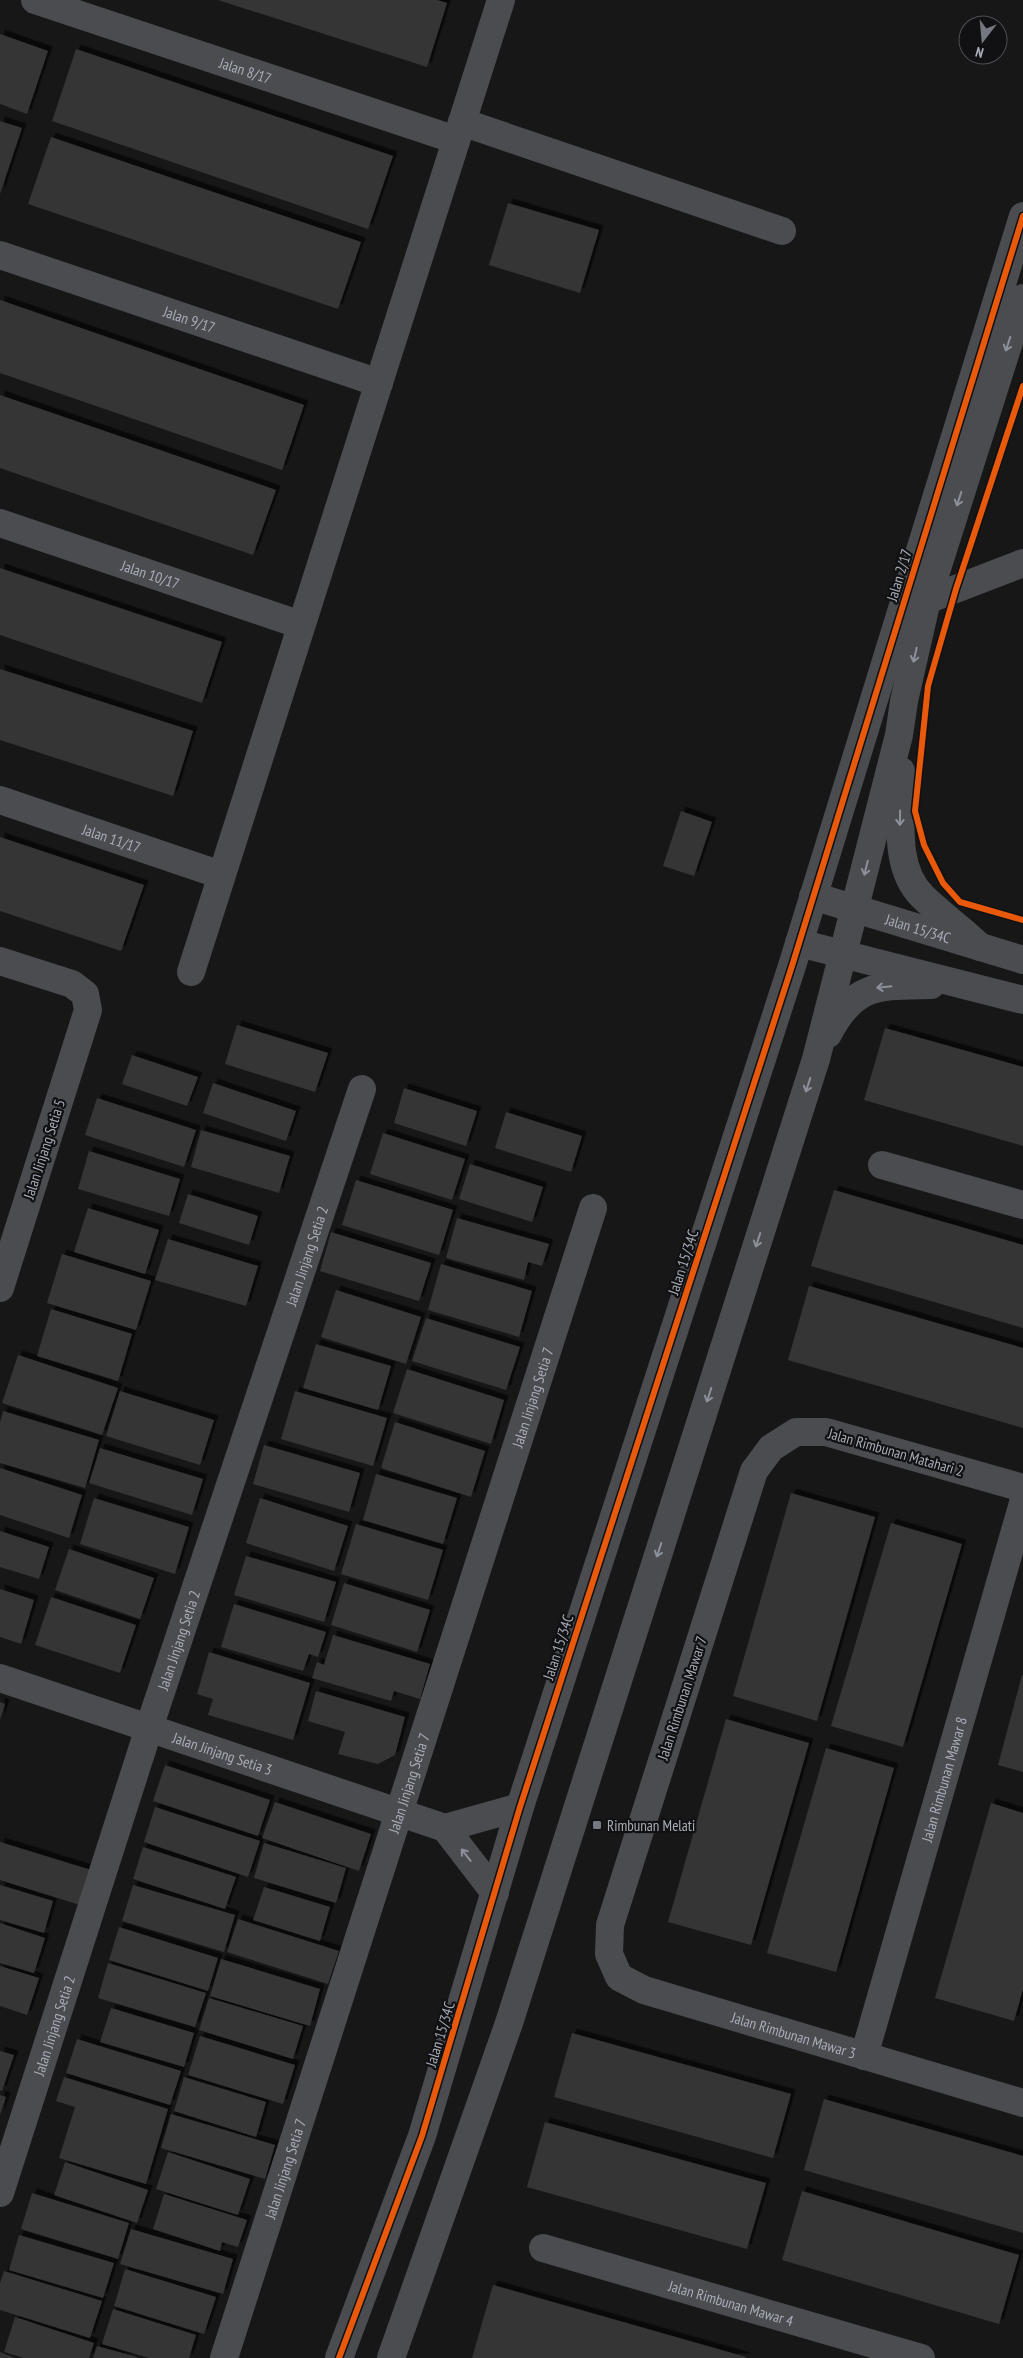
<svg xmlns="http://www.w3.org/2000/svg" width="1023" height="2358" font-family="'PT Sans Narrow',sans-serif">
<defs>
<filter id="shadow"><feDropShadow dx="4.5" dy="-4.5" stdDeviation="0" flood-color="#0009"/></filter>
</defs>
<rect width="100%" height="100%" fill="#171717"/>
<path fill="#353536" filter="url(#shadow)" d="M 218,0 L 437,0 L 447,3 L 427,67 Z
M 0,34 L 48,51 L 27,114 L 0,104 Z
M 76,49 L 393,156 L 368,229 L 52,121 Z
M 0,121 L 22,128 L 0,194 Z
M 51,137 L 361,242 L 338,309 L 28,204 Z
M 508,203 L 599,230 L 580,293 L 489,265 Z
M 0,300 L 304,405 L 282,470 L 0,373 Z
M 0,395 L 276,490 L 253,555 L 0,468 Z
M 0,568 L 222,642 L 202,703 L 0,635 Z
M 0,669 L 193,731 L 173,796 L 0,740 Z
M 681,811 L 712,822 L 694,876 L 663,866 Z
M 0,837 L 144,885 L 121,951 L 0,911 Z
M 237,1025 L 328,1053 L 315,1092 L 225,1064 Z
M 885,1028 L 1023,1067 L 1023,1146 L 864,1100 Z
M 132,1055 L 198,1077 L 187,1106 L 122,1084 Z
M 213,1083 L 296,1111 L 286,1141 L 203,1113 Z
M 404,1088 L 477,1111 L 466,1146 L 394,1123 Z
M 97,1098 L 196,1130 L 184,1167 L 85,1135 Z
M 506,1112 L 582,1136 L 571,1172 L 495,1148 Z
M 201,1130 L 290,1156 L 279,1193 L 191,1167 Z
M 383,1133 L 465,1159 L 452,1200 L 370,1174 Z
M 89,1151 L 180,1179 L 169,1216 L 78,1189 Z
M 470,1164 L 543,1187 L 532,1222 L 459,1199 Z
M 356,1180 L 453,1210 L 439,1255 L 342,1225 Z
M 834,1190 L 1023,1245 L 1023,1328 L 811,1266 Z
M 188,1194 L 258,1216 L 249,1245 L 179,1223 Z
M 88,1208 L 159,1230 L 145,1274 L 74,1252 Z
M 457,1218 L 549,1244 L 542,1266 L 528,1262 L 524,1280 L 446,1258 Z
M 331,1232 L 431,1263 L 419,1301 L 320,1271 Z
M 168,1239 L 258,1266 L 246,1306 L 155,1280 Z
M 62,1254 L 151,1281 L 136,1330 L 47,1303 Z
M 441,1264 L 532,1291 L 519,1337 L 428,1310 Z
M 809,1286 L 1023,1348 L 1023,1428 L 788,1360 Z
M 336,1290 L 421,1317 L 406,1364 L 321,1337 Z
M 51,1309 L 132,1334 L 118,1381 L 37,1356 Z
M 426,1318 L 520,1347 L 506,1390 L 412,1361 Z
M 316,1344 L 391,1366 L 378,1410 L 303,1388 Z
M 18,1355 L 118,1388 L 102,1435 L 2,1403 Z
M 407,1369 L 504,1400 L 491,1444 L 393,1413 Z
M 120,1391 L 214,1420 L 200,1465 L 106,1436 Z
M 295,1391 L 387,1418 L 373,1466 L 281,1439 Z
M 3,1411 L 99,1440 L 85,1488 L 0,1463 L 0,1423 Z
M 395,1422 L 485,1451 L 471,1497 L 381,1468 Z
M 264,1445 L 360,1473 L 349,1512 L 253,1484 Z
M 100,1448 L 203,1479 L 192,1515 L 89,1483 Z
M 0,1468 L 82,1495 L 69,1538 L 0,1515 Z
M 376,1474 L 457,1498 L 443,1544 L 363,1520 Z
M 791,1493 L 875,1517 L 817,1721 L 733,1696 Z
M 94,1498 L 189,1527 L 175,1574 L 80,1544 Z
M 260,1498 L 348,1526 L 334,1571 L 246,1543 Z
M 891,1523 L 962,1544 L 903,1747 L 831,1726 Z
M 356,1524 L 443,1550 L 428,1600 L 341,1574 Z
M 0,1531 L 49,1547 L 39,1579 L 0,1567 Z
M 69,1549 L 154,1578 L 140,1619 L 55,1590 Z
M 246,1556 L 336,1582 L 324,1622 L 234,1595 Z
M 344,1583 L 430,1610 L 417,1652 L 331,1625 Z
M 0,1589 L 34,1600 L 21,1644 L 0,1637 Z
M 51,1597 L 136,1625 L 120,1673 L 35,1645 Z
M 234,1604 L 326,1632 L 318,1657 L 309,1654 L 303,1671 L 221,1647 Z
M 333,1635 L 430,1664 L 420,1699 L 394,1691 L 391,1701 L 312,1678 L 317,1662 L 324,1665 Z
M 209,1652 L 310,1683 L 293,1740 L 208,1715 L 213,1699 L 197,1694 Z
M 1022,1675 L 1023,1675 L 1023,1772 L 998,1765 Z
M 316,1691 L 405,1717 L 395,1755 L 378,1764 L 338,1754 L 345,1732 L 308,1721 Z
M 0,1702 L 5,1704 L 0,1720 Z
M 726,1719 L 809,1743 L 751,1945 L 668,1922 Z
M 826,1748 L 894,1768 L 836,1972 L 767,1953 Z
M 165,1765 L 270,1800 L 258,1836 L 153,1801 Z
M 275,1802 L 371,1834 L 359,1871 L 262,1838 Z
M 991,1803 L 1023,1813 L 1023,1989 L 1014,2021 L 935,1998 Z
M 155,1807 L 260,1841 L 248,1877 L 144,1842 Z
M 0,1842 L 91,1870 L 80,1905 L 0,1880 Z
M 264,1843 L 346,1868 L 336,1903 L 254,1878 Z
M 143,1847 L 236,1877 L 225,1909 L 133,1879 Z
M 0,1885 L 53,1901 L 44,1933 L 0,1920 Z
M 133,1885 L 235,1915 L 224,1952 L 122,1921 Z
M 264,1887 L 330,1907 L 320,1941 L 253,1920 Z
M 238,1919 L 339,1951 L 328,1984 L 227,1952 Z
M 0,1923 L 45,1938 L 34,1973 L 0,1963 Z
M 119,1927 L 218,1958 L 208,1991 L 109,1960 Z
M 221,1959 L 320,1989 L 310,2026 L 210,1996 Z
M 108,1963 L 206,1993 L 195,2027 L 98,1998 Z
M 0,1966 L 39,1978 L 27,2015 L 0,2006 Z
M 209,1998 L 303,2026 L 293,2059 L 199,2030 Z
M 111,2008 L 194,2033 L 184,2067 L 100,2042 Z
M 572,2033 L 791,2094 L 773,2158 L 554,2097 Z
M 200,2036 L 295,2065 L 283,2104 L 188,2075 Z
M 77,2039 L 181,2071 L 170,2105 L 66,2073 Z
M 0,2051 L 14,2055 L 2,2091 L 0,2090 Z
M 64,2077 L 168,2109 L 146,2184 L 59,2158 L 75,2107 L 56,2101 Z
M 184,2077 L 266,2102 L 256,2137 L 174,2111 Z
M 0,2095 L 6,2097 L 0,2115 Z
M 824,2099 L 1023,2156 L 1023,2233 L 804,2170 Z
M 171,2114 L 275,2145 L 265,2179 L 161,2148 Z
M 545,2122 L 766,2183 L 747,2249 L 527,2187 Z
M 168,2152 L 250,2179 L 238,2215 L 156,2189 Z
M 65,2162 L 148,2190 L 137,2223 L 54,2195 Z
M 802,2191 L 1019,2255 L 999,2324 L 782,2260 Z
M 32,2193 L 129,2223 L 118,2259 L 21,2229 Z
M 164,2194 L 247,2220 L 238,2247 L 222,2242 L 220,2251 L 153,2229 Z
M 131,2229 L 233,2259 L 223,2294 L 120,2264 Z
M 19,2235 L 114,2263 L 103,2298 L 9,2270 Z
M 125,2269 L 216,2297 L 204,2334 L 114,2306 Z
M 4,2271 L 102,2301 L 90,2338 L 0,2310 L 0,2283 Z
M 493,2285 L 746,2357 L 746,2358 L 472,2358 Z
M 113,2309 L 196,2335 L 189,2358 L 149,2358 L 102,2344 Z
M 15,2317 L 94,2343 L 89,2358 L 24,2358 L 4,2352 Z
M 97,2346 L 137,2357 L 137,2358 L 93,2358 Z
M 0,2352 L 15,2358 L 0,2358 Z"/>
<g fill="none" stroke-linecap="round" stroke-linejoin="round">
<g stroke="#4b4c50" stroke-width="28">
<path id="s1" d="M 35,0 L 456,140"/>
<path d="M 462,122 L 782,231"/>
<path id="s2" d="M 0,255 L 379,383"/>
<path id="s3" d="M 0,523 L 301,625"/>
<path d="M 927,600 L 1023,563"/>
<path d="M 901,771 C 903,810 891,865 922,896 C 940,914 962,929 980,947"/>
<path id="s4" d="M 0,800 L 221,875"/>
<path id="s5" d="M 813,896 L 1023,960"/>
<path d="M 799,943 L 1023,1000"/>
<path d="M 0,961 L 72,984 L 85,994 L 88,1010 L 0,1288"/>
<path d="M 191,972 L 501,0"/>
<path d="M 828,1034 C 855,982 880,986 931,985"/>
<path d="M 882,1165 L 1023,1205"/>
<path id="s6" d="M 1023,1488 L 826,1432 L 796,1432 L 771,1448 L 754,1471 L 610,1925 L 609,1954 L 619,1977 L 644,1990 L 1023,2103"/>
<path id="s7" d="M 0,1678 L 445,1828"/>
<path d="M 495,1893 L 445,1828 L 520,1807"/>
<path id="s8" d="M 864,2056 L 1023,1503"/>
<path id="s9" d="M 0,2193 L 149,1728 L 362,1089"/>
<path id="s10" d="M 543,2248 L 921,2358"/>
<path id="s11" d="M 224,2358 L 593,1208"/>
<path d="M 339,2358 L 422,2136 L 520,1807 L 792,966 L 1023,216"/>
<path d="M 391,2358 L 509,2023 L 816,1059 L 899,735 L 904,701 L 927,600 L 1023,298"/>
</g>
<g stroke="#111113" stroke-width="9">
<path id="cycleway" d="M 1023,386 L 956,589 L 928,686 L 915,811 L 924,845 L 943,883 L 960,902 L 1023,920
M 339,2358 L 422,2136 L 520,1807 L 792,966 L 1023,216"/>
</g>
<use href="#cycleway" stroke="#e8590c" stroke-width="6"/>
</g>
<defs><path id="oneway-shaft" d="M-6 0H5M1.5-3L5.5 0L1.5 3" fill="none" stroke-width="1.6" stroke-linecap="round" stroke-linejoin="round" transform="scale(1.25)"/></defs>
<g stroke="#8c9099">
<use href="#oneway-shaft" transform="translate(1008 344) rotate(108)"/>
<use href="#oneway-shaft" transform="translate(959 499) rotate(108)"/>
<use href="#oneway-shaft" transform="translate(915 655) rotate(103)"/>
<use href="#oneway-shaft" transform="translate(900 818) rotate(91)"/>
<use href="#oneway-shaft" transform="translate(866 868) rotate(104)"/>
<use href="#oneway-shaft" transform="translate(884 987) rotate(174)"/>
<use href="#oneway-shaft" transform="translate(808 1085) rotate(108)"/>
<use href="#oneway-shaft" transform="translate(758 1240) rotate(108)"/>
<use href="#oneway-shaft" transform="translate(709 1395) rotate(108)"/>
<use href="#oneway-shaft" transform="translate(659 1550) rotate(108)"/>
<use href="#oneway-shaft" transform="translate(466 1855) rotate(-128)"/>
</g>
<rect fill="#757880" stroke="#111113" stroke-width="2" x="592" y="1820" width="10" height="10" rx="2.5"/>
<g text-anchor="middle" dominant-baseline="central" stroke-width="4.5" stroke-linejoin="round" paint-order="stroke">
<g font-size="15" fill="#a8adb8" stroke="#111113">
<text stroke="none"><textPath href="#s1" startOffset="222">Jalan 8/17</textPath></text>
<text stroke="none"><textPath href="#s2" startOffset="200">Jalan 9/17</textPath></text>
<text stroke="none"><textPath href="#s3" startOffset="159">Jalan 10/17</textPath></text>
<text transform="translate(899 575) rotate(-73)">Jalan 2/17</text>
<text stroke="none"><textPath href="#s4" startOffset="118">Jalan 11/17</textPath></text>
<text stroke="none"><textPath href="#s5" startOffset="110">Jalan 15/34C</textPath></text>
<text transform="translate(44 1149) rotate(-72)">Jalan Jinjang Setia 5</text>
<text stroke="none"><textPath href="#s9" startOffset="986">Jalan Jinjang Setia 2</textPath></text>
<text transform="translate(683 1262) rotate(-72)">Jalan 15/34C</text>
<text stroke="none"><textPath href="#s11" startOffset="1009">Jalan Jinjang Setia 7</textPath></text>
<text transform="translate(896 1452) rotate(16)">Jalan Rimbunan Matahari 2</text>
<text stroke="none"><textPath href="#s9" startOffset="581">Jalan Jinjang Setia 2</textPath></text>
<text transform="translate(558 1647) rotate(-72)">Jalan 15/34C</text>
<text transform="translate(682 1698) rotate(-72)">Jalan Rimbunan Mawar 7</text>
<text stroke="none"><textPath href="#s7" startOffset="235">Jalan Jinjang Setia 3</textPath></text>
<text stroke="none"><textPath href="#s8" startOffset="288">Jalan Rimbunan Mawar 8</textPath></text>
<text stroke="none"><textPath href="#s11" startOffset="604">Jalan Jinjang Setia 7</textPath></text>
<text stroke="none"><textPath href="#s9" startOffset="176">Jalan Jinjang Setia 2</textPath></text>
<text transform="translate(440 2034) rotate(-73)">Jalan 15/34C</text>
<text stroke="none"><textPath href="#s6" startOffset="1008">Jalan Rimbunan Mawar 3</textPath></text>
<text stroke="none"><textPath href="#s11" startOffset="199">Jalan Jinjang Setia 7</textPath></text>
<text stroke="none"><textPath href="#s10" startOffset="196">Jalan Rimbunan Mawar 4</textPath></text>
</g>
<g font-size="15" fill="#a8adb8" stroke="#111113" text-anchor="start">
<text x="607" y="1825">Rimbunan Melati</text>
</g>
</g>
<g transform="translate(983 40) rotate(196)"><circle r="24" fill="#111113" stroke="#4d4f55"/>
<path d="M0-4L9 19L0 12L-9 19Z" fill="#757880"/>
<text y="-8" font-size="14" font-weight="bold" text-anchor="middle" fill="#a8adb8">N</text>
</g>
</svg>
